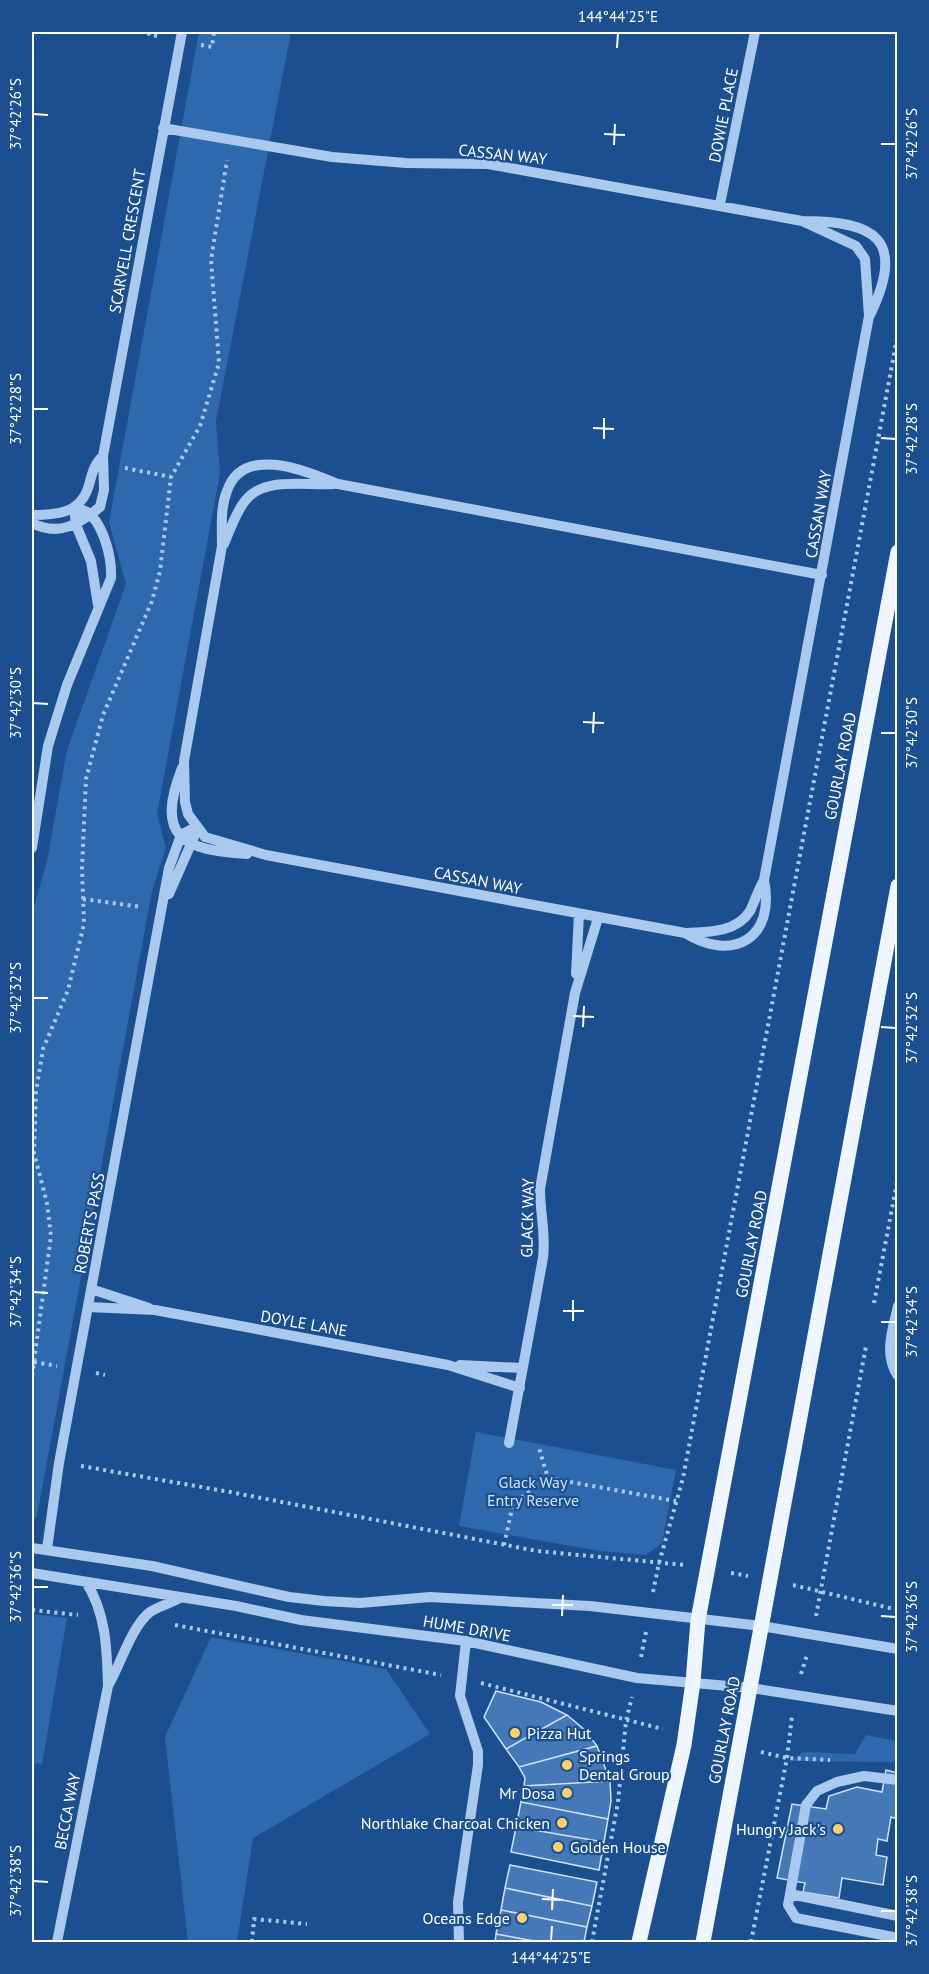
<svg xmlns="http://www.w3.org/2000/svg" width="929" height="1974" font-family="'PT Sans',sans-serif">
<rect width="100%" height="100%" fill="#1b4f8f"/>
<path fill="#2e69ad" d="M 199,32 L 291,32 L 216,421 L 220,473 L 157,814 L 166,848 L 152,891 L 37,1516 L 32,1521 L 32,914 L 47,861 L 67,750 L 126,584 L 109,522 Z
M 476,1432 L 676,1470 L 662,1543 L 646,1555 L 599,1551 L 459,1526 Z
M 32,1614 L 67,1618 L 42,1764 L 32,1763 Z
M 211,1637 L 386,1669 L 430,1734 L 253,1838 L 237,1942 L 188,1942 L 165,1737 Z
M 866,1735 L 897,1741 L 897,1762 L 791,1761 L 803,1752 L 855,1754 Z"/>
<path fill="#4478b7" stroke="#cfe3fa" stroke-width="1.5" d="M 496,1691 L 541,1702 L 567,1715 L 506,1749 L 484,1717 Z
M 567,1715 L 585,1730 L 597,1746 L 519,1767 L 506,1749 Z
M 597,1746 L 610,1781 L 524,1786 L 525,1778 L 519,1767 Z
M 886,1770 L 898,1773 L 898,1819 L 891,1817 L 887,1841 L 878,1839 L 876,1855 L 887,1857 L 883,1885 L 842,1878 L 839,1898 L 803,1892 L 805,1883 L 777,1878 L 792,1804 L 826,1809 L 829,1796 L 857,1787 L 882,1792 Z
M 610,1781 L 611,1801 L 608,1819 L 521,1802 L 524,1786 Z
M 521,1802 L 608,1819 L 604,1842 L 516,1827 Z
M 516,1827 L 604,1842 L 599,1870 L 511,1852 Z
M 510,1865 L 597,1882 L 592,1906 L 505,1888 Z
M 505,1888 L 592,1906 L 587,1927 L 501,1910 Z
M 501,1910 L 587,1927 L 584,1942 L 540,1942 L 496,1934 Z
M 496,1934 L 540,1942 L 495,1942 Z"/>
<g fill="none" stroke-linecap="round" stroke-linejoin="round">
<path stroke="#a9c9ee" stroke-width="4" stroke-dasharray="3 4.5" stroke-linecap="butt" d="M 150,32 L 149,34 L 161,37
M 201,45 L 212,47 L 214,32
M 125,468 L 171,477
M 83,899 L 142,907
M 874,1303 L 898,1177
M 34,1362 L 57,1366
M 96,1373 L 105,1375
M 32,1376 L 51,1236 L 47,1203 L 34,1153 L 36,1092 L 43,1049 L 68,990 L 84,924 L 82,868 L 86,779 L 103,715 L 152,601 L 160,571 L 171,477 L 200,426 L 219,363 L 211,260 L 227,160
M 81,1466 L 230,1492 L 537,1551 L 685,1565
M 548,1478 L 676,1501
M 504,1545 L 513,1504 L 548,1478 L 539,1448
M 731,1573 L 748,1576
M 793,1585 L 898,1610
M 653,1592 L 659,1563 L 683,1478 L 898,333
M 32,1610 L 78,1615
M 816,1616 L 866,1346
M 175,1625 L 441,1675
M 641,1657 L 646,1632
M 801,1674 L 807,1655
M 481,1683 L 663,1729
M 761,1752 L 787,1758 L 830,1760
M 252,1942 L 254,1919 L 307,1924
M 592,1942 L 618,1802 L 626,1721 L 632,1697
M 751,1942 L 787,1758 L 792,1716"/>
<path stroke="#a9c9ee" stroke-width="10" d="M 163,128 L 332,157 L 406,163 L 488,164 L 802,221 C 875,221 907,239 870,315
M 720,204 L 755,32
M 802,221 L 856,246 L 865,259 L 869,316 L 764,880 C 758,890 755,901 750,911 C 736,933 708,932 685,933 L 266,855 L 205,837 L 188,814 L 185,802 L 184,761 L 222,546 C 222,528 220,508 227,491 C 243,444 306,471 338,484 L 822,575
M 74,507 L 76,525 L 91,561 L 98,605
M 32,515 C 56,515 81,514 89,485 C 92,474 94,464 103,456
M 32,523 C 59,537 79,524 100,507 L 104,490 L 103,456 L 182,32
M 224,544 C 230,530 236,512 245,501 C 264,476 306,486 334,484
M 182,768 C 155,837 182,850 247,854
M 32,848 L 48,746 L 67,685 L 111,578 C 112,559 105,530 91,515 C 88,511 79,509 74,507
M 169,894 L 194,837
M 685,933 C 733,963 776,938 764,880
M 576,974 L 579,914
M 91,1289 L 149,1308
M 898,1306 C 893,1328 883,1355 898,1376
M 88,1307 L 155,1310 L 448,1365 L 520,1388
M 460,1365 L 522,1368
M 509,1443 L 543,1258 C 546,1234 540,1213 540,1189 L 575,993 L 598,918
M 32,1548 L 152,1566 L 289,1597 L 324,1601 L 360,1603 L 430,1597 L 590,1606 L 761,1626 L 898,1649
M 47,1549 L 59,1463 L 169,868 L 181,835 L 196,827
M 32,1573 L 236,1606 L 301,1620 L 466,1641 L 637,1678 L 751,1688 L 898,1711
M 108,1686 C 121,1664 131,1627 150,1612 C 159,1606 171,1603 180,1598
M 898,1780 L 864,1776 L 837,1782 L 817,1791 L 806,1805 L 788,1905 L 796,1918 L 898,1938
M 790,1894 L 898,1916
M 57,1942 L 108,1686 C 107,1649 106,1613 86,1582
M 459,1942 L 458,1902 L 478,1765 L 478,1751 L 460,1696 L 466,1641"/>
<path stroke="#f0f6ff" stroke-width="15" d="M 639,1942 L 684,1745 L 693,1682 L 698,1620 L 898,552
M 703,1942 L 898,886"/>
</g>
<path fill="none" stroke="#fff" stroke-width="2" d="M 617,48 L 618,33M 33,114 L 48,115M 604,134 L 625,135M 881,144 L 896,144M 614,145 L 615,124M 33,409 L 48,409M 593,428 L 614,429M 881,438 L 896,439M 604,439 L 604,418M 33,703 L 48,704M 583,722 L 604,723M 593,733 L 594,712M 881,733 L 896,733M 33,998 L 48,998M 573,1016 L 594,1017M 583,1027 L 584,1006M 881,1027 L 896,1028M 33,1292 L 48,1293M 563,1311 L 584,1311M 573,1321 L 573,1300M 881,1322 L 896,1322M 33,1587 L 48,1587M 552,1605 L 573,1605M 562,1616 L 563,1595M 881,1616 L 896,1617M 33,1881 L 48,1882M 542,1899 L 563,1900M 552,1910 L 553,1889M 881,1911 L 896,1911M 551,1941 L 552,1926"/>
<g fill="#ffd166" stroke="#1b4f8f" stroke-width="2">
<circle cx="515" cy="1733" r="6"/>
<circle cx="567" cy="1765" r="6"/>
<circle cx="567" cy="1793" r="6"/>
<circle cx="562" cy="1823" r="6"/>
<circle cx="838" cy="1829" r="6"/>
<circle cx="558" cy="1847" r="6"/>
<circle cx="522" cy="1918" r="6"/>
</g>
<g text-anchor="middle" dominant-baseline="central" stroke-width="4.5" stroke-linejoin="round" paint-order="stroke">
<g font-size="16" fill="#fff" stroke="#1b4f8f">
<text transform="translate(723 115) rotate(-79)">DOWIE PLACE</text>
<text transform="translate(503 154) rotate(6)">CASSAN WAY</text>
<text transform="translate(127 241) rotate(-80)">SCARVELL CRESCENT</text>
<text transform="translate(818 514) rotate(-80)">CASSAN WAY</text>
<text transform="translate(840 766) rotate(-79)">GOURLAY ROAD</text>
<text transform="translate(478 880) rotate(11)">CASSAN WAY</text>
<text transform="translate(527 1218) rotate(-89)">GLACK WAY</text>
<text transform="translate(89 1223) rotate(-79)">ROBERTS PASS</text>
<text transform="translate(751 1244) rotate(-79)">GOURLAY ROAD</text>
<text transform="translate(304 1323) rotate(10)">DOYLE LANE</text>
<text transform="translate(467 1628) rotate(10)">HUME DRIVE</text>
<text transform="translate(724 1730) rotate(-79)">GOURLAY ROAD</text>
<text transform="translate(67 1811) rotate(-79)">BECCA WAY</text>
</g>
<g font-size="16" fill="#cfe3fa" stroke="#1b4f8f">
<text x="533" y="1482">Glack Way<tspan x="533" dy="18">Entry Reserve</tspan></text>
</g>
<g font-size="16" fill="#fff" stroke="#1b4f8f" text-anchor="end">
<text x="527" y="1733" text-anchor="start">Pizza Hut</text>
<text x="579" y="1756" text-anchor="start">Springs<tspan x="579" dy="18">Dental Group</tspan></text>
<text x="555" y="1793">Mr Dosa</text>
<text x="550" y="1823">Northlake Charcoal Chicken</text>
<text x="826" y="1829">Hungry Jack's</text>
<text x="570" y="1847" text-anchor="start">Golden House</text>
<text x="510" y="1918">Oceans Edge</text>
</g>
</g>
<rect width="929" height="1974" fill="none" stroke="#1b4f8f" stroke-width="66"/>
<rect x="33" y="33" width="863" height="1908" fill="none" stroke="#fff" stroke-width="2"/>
<g font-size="15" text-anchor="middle" fill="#fff">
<text x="618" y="22">144°44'25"E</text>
<text transform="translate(16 114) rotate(-90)" y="5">37°42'26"S</text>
<text transform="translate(912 144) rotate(-90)" y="5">37°42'26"S</text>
<text transform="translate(16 409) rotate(-90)" y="5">37°42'28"S</text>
<text transform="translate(912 439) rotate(-90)" y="5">37°42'28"S</text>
<text transform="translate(16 703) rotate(-90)" y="5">37°42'30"S</text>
<text transform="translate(912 733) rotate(-90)" y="5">37°42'30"S</text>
<text transform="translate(16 998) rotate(-90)" y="5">37°42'32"S</text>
<text transform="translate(912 1028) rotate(-90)" y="5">37°42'32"S</text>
<text transform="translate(16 1292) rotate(-90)" y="5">37°42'34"S</text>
<text transform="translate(912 1322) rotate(-90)" y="5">37°42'34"S</text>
<text transform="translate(16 1587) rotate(-90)" y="5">37°42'36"S</text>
<text transform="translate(912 1617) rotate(-90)" y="5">37°42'36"S</text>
<text transform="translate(16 1881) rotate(-90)" y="5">37°42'38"S</text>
<text transform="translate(912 1911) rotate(-90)" y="5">37°42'38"S</text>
<text x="551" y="1963">144°44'25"E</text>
</g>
</svg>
